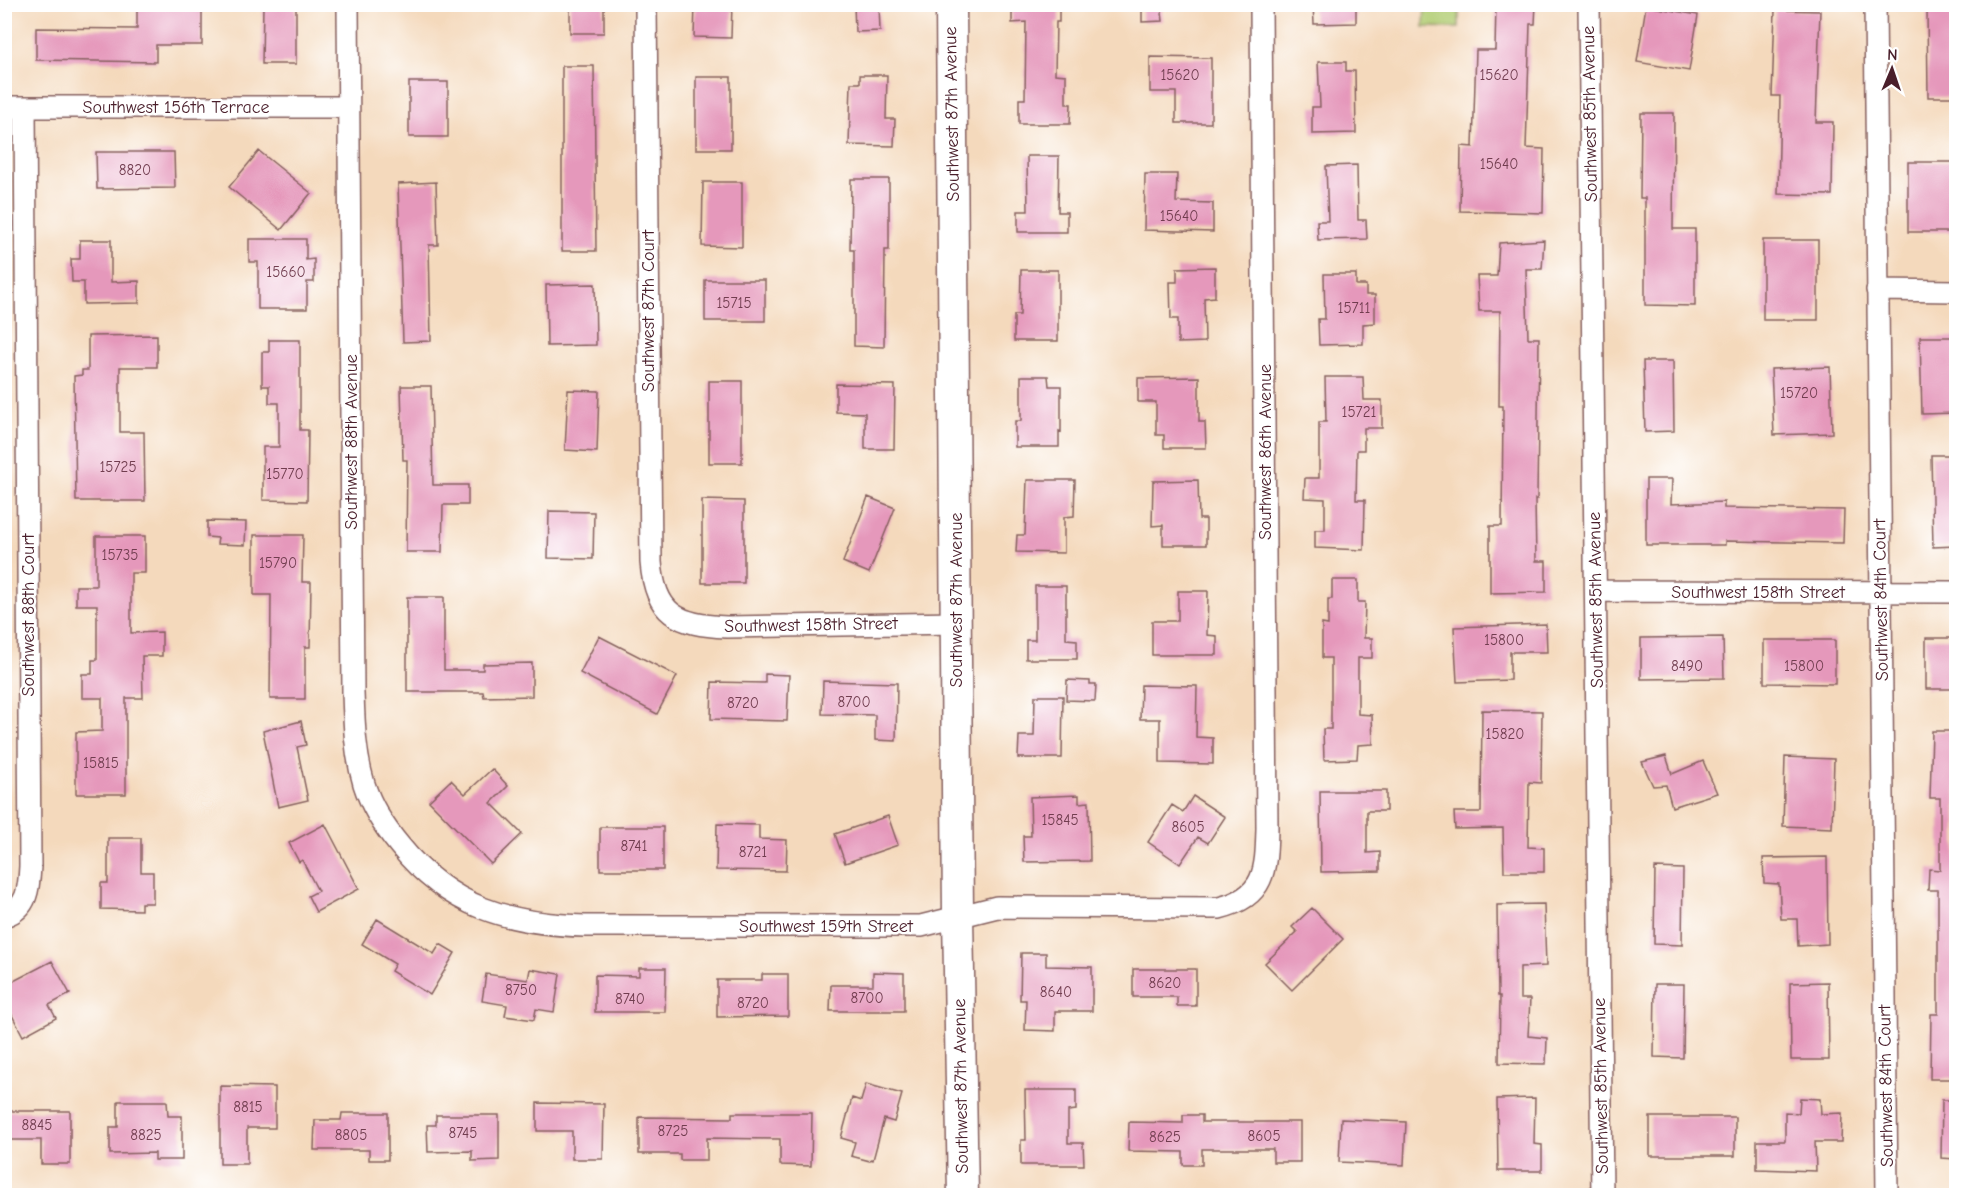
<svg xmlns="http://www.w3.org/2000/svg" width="1961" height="1200" font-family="'Comic Neue',sans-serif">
<rect width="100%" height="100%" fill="#fff"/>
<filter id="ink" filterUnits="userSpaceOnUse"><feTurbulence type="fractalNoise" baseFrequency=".0167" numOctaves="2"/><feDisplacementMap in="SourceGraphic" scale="12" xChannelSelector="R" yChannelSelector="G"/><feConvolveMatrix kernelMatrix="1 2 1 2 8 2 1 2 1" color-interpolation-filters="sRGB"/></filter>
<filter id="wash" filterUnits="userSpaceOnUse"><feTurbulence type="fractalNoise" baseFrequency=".008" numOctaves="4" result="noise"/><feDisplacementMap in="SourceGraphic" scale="24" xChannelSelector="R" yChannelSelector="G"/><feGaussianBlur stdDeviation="1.35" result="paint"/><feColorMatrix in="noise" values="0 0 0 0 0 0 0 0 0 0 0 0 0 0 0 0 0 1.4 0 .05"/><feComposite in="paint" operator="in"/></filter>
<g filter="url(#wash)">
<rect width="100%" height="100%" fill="#f4d9bc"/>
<path fill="#b1cc72" stroke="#7e764e" stroke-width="1.5" d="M 1425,4 L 1459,5 L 1459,28 L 1424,27 Z"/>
<g id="blocks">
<path fill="#e598bb" d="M 263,4 L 296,4 L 296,64 L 262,64 Z
M 570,4 L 604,4 L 604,33 L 570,33 Z
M 695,4 L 732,4 L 731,38 L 694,37 Z
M 854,4 L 879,4 L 880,31 L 855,32 Z
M 1012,4 L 1059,4 L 1059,22 L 1056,22 L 1055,74 L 1066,75 L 1066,104 L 1071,104 L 1070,124 L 1019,124 L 1019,99 L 1025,99 L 1026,22 L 1012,23 Z
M 1142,4 L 1161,4 L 1163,21 L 1142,22 Z
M 1313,4 L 1356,4 L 1356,23 L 1314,24 Z
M 1496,4 L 1536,4 L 1535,24 L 1530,24 L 1526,148 L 1544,149 L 1543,213 L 1460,211 L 1461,146 L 1473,147 L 1476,50 L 1495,50 Z
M 137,6 L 202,6 L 202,45 L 156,45 L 156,62 L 36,60 L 36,28 L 137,29 Z
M 1646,6 L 1698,15 L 1689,71 L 1637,62 Z
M 1956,7 L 1956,97 L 1928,97 L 1927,8 Z
M 1775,10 L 1820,11 L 1816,122 L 1833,122 L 1832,195 L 1778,194 L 1780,96 L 1772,96 Z
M 1150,57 L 1211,58 L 1211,123 L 1176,123 L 1176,92 L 1150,92 Z
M 1318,62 L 1346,62 L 1346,71 L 1355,71 L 1356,133 L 1312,134 L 1312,107 L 1320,107 Z
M 562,66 L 594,66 L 596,251 L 562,251 Z
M 860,75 L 887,75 L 886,119 L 895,119 L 894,146 L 849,145 L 851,83 L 860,83 Z
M 696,77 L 731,77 L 731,149 L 696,149 Z
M 409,82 L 448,82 L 448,137 L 409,137 Z
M 1641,113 L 1674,113 L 1673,229 L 1695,229 L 1695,306 L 1645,305 L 1645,198 L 1640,198 Z
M 259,151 L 311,193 L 281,230 L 229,187 Z
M 96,152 L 174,152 L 175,188 L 97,189 Z
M 1027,156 L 1059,156 L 1058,212 L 1067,212 L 1067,232 L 1018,232 L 1018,211 L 1028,211 Z
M 1908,162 L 1956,162 L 1956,232 L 1908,232 Z
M 1357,165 L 1358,220 L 1366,220 L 1367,239 L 1318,240 L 1317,221 L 1328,221 L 1326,166 Z
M 1145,174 L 1177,174 L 1176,202 L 1213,203 L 1213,232 L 1144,230 Z
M 851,179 L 889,179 L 889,250 L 885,250 L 884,347 L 854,346 L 854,250 L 850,250 Z
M 436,182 L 438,245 L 429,245 L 431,341 L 403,342 L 398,184 Z
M 703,182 L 742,182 L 742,247 L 702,246 Z
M 249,239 L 306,239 L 306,260 L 314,259 L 314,282 L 307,282 L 307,309 L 258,309 L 258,262 L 249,262 Z
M 80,240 L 111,240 L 111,282 L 139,281 L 139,303 L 84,304 L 84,282 L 72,282 L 71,259 L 80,259 Z
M 1544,240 L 1542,269 L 1526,269 L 1528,338 L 1539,338 L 1537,499 L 1535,499 L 1536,561 L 1546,561 L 1546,592 L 1490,593 L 1490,526 L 1502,526 L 1503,406 L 1499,406 L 1500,311 L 1479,311 L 1477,276 L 1497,276 L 1499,243 Z
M 1763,240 L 1818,240 L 1818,320 L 1763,320 Z
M 1215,267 L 1215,297 L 1204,298 L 1205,342 L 1178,343 L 1178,319 L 1171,319 L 1170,282 L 1177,282 L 1177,268 Z
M 1021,270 L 1058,270 L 1058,341 L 1014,341 L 1014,315 L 1020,315 Z
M 1324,274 L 1356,274 L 1356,285 L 1366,285 L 1366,295 L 1375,295 L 1375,323 L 1363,324 L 1363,344 L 1319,345 L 1318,319 L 1325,319 Z
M 705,280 L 765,280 L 765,321 L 705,321 Z
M 595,284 L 596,345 L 547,346 L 546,285 Z
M 157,335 L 157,367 L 120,367 L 120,432 L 144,432 L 145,501 L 76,501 L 74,376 L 82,375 L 82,370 L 88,370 L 88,336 Z
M 1920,337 L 1956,337 L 1956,413 L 1922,414 Z
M 269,340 L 300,340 L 300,430 L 308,430 L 307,501 L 263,500 L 263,447 L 279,447 L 279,403 L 269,403 L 269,386 L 262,386 L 262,352 L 269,352 Z
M 1643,361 L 1673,361 L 1674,431 L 1645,432 Z
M 1830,367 L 1832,433 L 1774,435 L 1771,369 Z
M 1021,376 L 1048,376 L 1049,386 L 1061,386 L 1061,432 L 1059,431 L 1059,447 L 1015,447 L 1015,421 L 1021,421 Z
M 1199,377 L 1199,422 L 1205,422 L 1206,448 L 1164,448 L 1164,435 L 1156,435 L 1156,402 L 1138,402 L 1138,378 Z
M 1325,377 L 1363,377 L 1364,400 L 1382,400 L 1382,428 L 1364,428 L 1364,450 L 1357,450 L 1356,500 L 1365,500 L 1364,550 L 1315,548 L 1315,530 L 1325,530 L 1325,499 L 1304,498 L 1305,478 L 1319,478 L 1319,422 L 1326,422 Z
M 709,381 L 742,381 L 742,463 L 709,463 Z
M 836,384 L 895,385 L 894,449 L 865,449 L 865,413 L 836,412 Z
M 401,386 L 431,386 L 433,485 L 468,485 L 468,505 L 443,505 L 442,552 L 406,552 L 407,460 L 403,460 Z
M 568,390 L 599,391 L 597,452 L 565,450 Z
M 1931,455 L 1956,455 L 1956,546 L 1933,547 Z
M 1646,479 L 1672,479 L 1671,504 L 1724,502 L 1724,508 L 1844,510 L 1843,543 L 1725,541 L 1725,545 L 1646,545 Z
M 1027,480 L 1075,480 L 1074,516 L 1064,517 L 1064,553 L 1016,552 L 1017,535 L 1025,535 Z
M 1198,480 L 1199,519 L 1206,519 L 1206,545 L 1163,545 L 1163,525 L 1152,526 L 1153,481 Z
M 868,497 L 895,508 L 869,573 L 843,562 Z
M 702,500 L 744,501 L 744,583 L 702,583 Z
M 549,511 L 594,512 L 593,559 L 548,558 Z
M 207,521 L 246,522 L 245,545 L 217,544 L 218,538 L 207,537 Z
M 254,535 L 303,535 L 302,582 L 311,582 L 310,647 L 305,647 L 305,699 L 270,699 L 271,595 L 254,595 Z
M 96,536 L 145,536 L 145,573 L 131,573 L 131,633 L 162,632 L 162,656 L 142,656 L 143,698 L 126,698 L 126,794 L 76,794 L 76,732 L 102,731 L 102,698 L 82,698 L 82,674 L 92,674 L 92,660 L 97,660 L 97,605 L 76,605 L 76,586 L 96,586 Z
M 1332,580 L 1358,580 L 1358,602 L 1365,602 L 1364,638 L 1372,638 L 1372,658 L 1358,658 L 1358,714 L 1372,715 L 1373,744 L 1358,745 L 1357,759 L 1324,760 L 1323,729 L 1331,729 L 1331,658 L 1322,658 L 1322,624 L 1328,625 L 1328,599 L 1332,599 Z
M 1035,586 L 1066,586 L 1066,639 L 1077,640 L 1077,659 L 1026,659 L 1026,640 L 1035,640 Z
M 1178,591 L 1208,591 L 1207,635 L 1217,636 L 1217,655 L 1152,655 L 1152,621 L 1178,621 Z
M 407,597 L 444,597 L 444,670 L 483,670 L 483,664 L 532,663 L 532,696 L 484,697 L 483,692 L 407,692 Z
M 1546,624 L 1547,652 L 1510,652 L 1510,680 L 1457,682 L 1454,627 Z
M 599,636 L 677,676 L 657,714 L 580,673 Z
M 1723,637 L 1724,678 L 1641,679 L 1641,638 Z
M 1926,638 L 1956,638 L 1956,689 L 1926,689 Z
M 1764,640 L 1835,640 L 1835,684 L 1764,683 Z
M 765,674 L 789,675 L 787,721 L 711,719 L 712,682 L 765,683 Z
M 1067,680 L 1090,681 L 1090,684 L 1096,684 L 1095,701 L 1066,700 Z
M 823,681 L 897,683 L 896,741 L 875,740 L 875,715 L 822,714 Z
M 1141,685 L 1197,686 L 1196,737 L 1213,738 L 1213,764 L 1160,763 L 1160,719 L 1140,719 Z
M 1035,696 L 1063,696 L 1062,758 L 1018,758 L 1019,736 L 1034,736 Z
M 1482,710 L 1542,711 L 1541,783 L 1529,782 L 1528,847 L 1544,848 L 1544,872 L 1504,872 L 1503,828 L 1455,829 L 1454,812 L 1481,812 Z
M 301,721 L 306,745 L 297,747 L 308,800 L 278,807 L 263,731 Z
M 1932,731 L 1956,731 L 1956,1079 L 1930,1079 L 1931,1014 L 1938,1014 L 1938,890 L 1928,890 L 1929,869 L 1940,870 L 1940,798 L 1930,798 Z
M 1666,756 L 1672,774 L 1703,761 L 1717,793 L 1672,807 L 1666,785 L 1653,786 L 1642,762 Z
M 1785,757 L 1834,759 L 1832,828 L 1783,826 Z
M 492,769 L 508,786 L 491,803 L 522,834 L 491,864 L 429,801 L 451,780 L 465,794 Z
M 1320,791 L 1386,791 L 1386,811 L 1367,811 L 1367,853 L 1380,852 L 1380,871 L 1321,872 Z
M 1079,795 L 1079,803 L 1089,802 L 1090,861 L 1024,862 L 1023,836 L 1031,836 L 1030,797 Z
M 1193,796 L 1225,817 L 1208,843 L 1198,837 L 1180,864 L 1148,842 L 1172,805 L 1183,812 Z
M 888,816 L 898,845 L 845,863 L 835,834 Z
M 325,824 L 359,889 L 316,912 L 308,896 L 318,891 L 302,860 L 299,862 L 289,843 Z
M 717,824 L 759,825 L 759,839 L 787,840 L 786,871 L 716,870 Z
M 600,827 L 663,827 L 663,870 L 600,870 Z
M 108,838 L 141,838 L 141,872 L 153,872 L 153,903 L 141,903 L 141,910 L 101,909 L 101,883 L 108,883 Z
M 1827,857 L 1828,944 L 1798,946 L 1797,919 L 1781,919 L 1779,884 L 1764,883 L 1763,858 Z
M 1655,868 L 1683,869 L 1682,945 L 1654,944 Z
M 1544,904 L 1546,966 L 1520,967 L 1520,999 L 1530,999 L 1528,1036 L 1547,1038 L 1546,1064 L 1499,1063 L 1500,996 L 1498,996 L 1497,905 Z
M 1312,908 L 1343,939 L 1292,990 L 1265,963 L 1297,932 L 1292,927 Z
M 377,919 L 434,954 L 440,944 L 455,953 L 430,995 L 391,971 L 395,964 L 362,944 Z
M 1021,953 L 1046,953 L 1046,966 L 1092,967 L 1092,1011 L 1055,1011 L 1055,1031 L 1025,1030 L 1026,1000 L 1020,1000 Z
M 52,961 L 70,994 L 49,1005 L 56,1018 L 23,1036 L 4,1000 L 4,986 Z
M 639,968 L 666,968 L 665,1012 L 595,1012 L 595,975 L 639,976 Z
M 530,969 L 560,974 L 554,1012 L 536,1009 L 534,1020 L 505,1016 L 507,1005 L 482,1001 L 486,974 L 528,980 Z
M 1133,969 L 1196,969 L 1196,1006 L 1177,1006 L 1177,997 L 1133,997 Z
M 873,972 L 904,973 L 904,1011 L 830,1011 L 831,985 L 873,985 Z
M 762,974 L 788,974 L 788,1016 L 717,1017 L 717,980 L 762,980 Z
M 1828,982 L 1829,1060 L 1791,1060 L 1790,983 Z
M 1655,984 L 1684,984 L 1683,1058 L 1654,1057 Z
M 866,1084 L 902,1094 L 894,1122 L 884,1119 L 873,1160 L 871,1159 L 870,1161 L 851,1156 L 855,1142 L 841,1138 L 852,1098 L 861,1101 Z
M 220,1086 L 275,1087 L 275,1128 L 247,1128 L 247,1164 L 220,1164 Z
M 1025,1090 L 1076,1090 L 1076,1110 L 1068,1111 L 1068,1143 L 1083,1143 L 1084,1165 L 1021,1165 L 1021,1140 L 1026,1140 Z
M 1535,1098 L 1534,1144 L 1542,1145 L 1542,1171 L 1498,1171 L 1497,1099 Z
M 1800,1098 L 1820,1099 L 1821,1114 L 1842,1113 L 1841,1142 L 1815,1142 L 1816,1171 L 1757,1169 L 1757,1141 L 1785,1141 L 1785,1112 L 1799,1113 Z
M 1942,1100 L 1956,1100 L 1956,1159 L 1941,1158 Z
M 118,1101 L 167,1101 L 168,1116 L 182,1116 L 182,1160 L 155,1160 L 155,1153 L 110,1154 L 110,1127 L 118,1127 Z
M 537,1103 L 604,1104 L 603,1159 L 572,1159 L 572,1131 L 537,1131 Z
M 4,1111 L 70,1111 L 70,1164 L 41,1164 L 41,1140 L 4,1140 Z
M 342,1113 L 388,1113 L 388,1160 L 369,1160 L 369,1150 L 314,1150 L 315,1120 L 341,1120 Z
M 732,1113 L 812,1113 L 811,1166 L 780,1165 L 780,1139 L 707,1138 L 707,1160 L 680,1160 L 680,1154 L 639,1154 L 639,1117 L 732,1118 Z
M 436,1115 L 499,1115 L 499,1160 L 472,1161 L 472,1151 L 428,1152 L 427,1125 L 436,1125 Z
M 1183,1115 L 1202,1115 L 1202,1122 L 1300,1122 L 1300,1162 L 1273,1162 L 1273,1149 L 1202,1149 L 1202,1165 L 1183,1165 L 1183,1152 L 1128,1151 L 1129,1122 L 1183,1123 Z
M 1650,1117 L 1735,1117 L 1735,1156 L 1650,1156 Z
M 1341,1119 L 1406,1122 L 1404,1165 L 1339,1162 Z"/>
</g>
</g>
<g filter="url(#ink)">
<use href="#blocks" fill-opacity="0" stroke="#86605e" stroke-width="1.5"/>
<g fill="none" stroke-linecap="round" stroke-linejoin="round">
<g stroke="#86605e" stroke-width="24">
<path id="street" d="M 348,4 L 353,693 C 354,724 355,754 364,784 C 371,806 385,828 400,846 C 449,907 509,924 585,926 L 921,926 L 997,907 L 1219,908 C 1266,897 1266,869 1267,828 L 1261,4
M 646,4 L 651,562 C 655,614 677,625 727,627 L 956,623
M 1589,4 L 1602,1196
M 1875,4 L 1887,1196
M 4,107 L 348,107
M 1877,290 L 1956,291
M 1596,591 L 1956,592
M 4,916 C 28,909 29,887 30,866 L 25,107"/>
</g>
<g stroke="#86605e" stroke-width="33">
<path id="secondary" d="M 951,4 L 958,916 L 963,1196"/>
</g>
<use href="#street" stroke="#fff" stroke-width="21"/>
<use href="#secondary" stroke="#fff" stroke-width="30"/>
</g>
</g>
<g text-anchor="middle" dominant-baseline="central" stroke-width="4.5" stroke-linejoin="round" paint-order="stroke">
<g font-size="15" fill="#713d4f">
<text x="1180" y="75">15620</text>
<text x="1499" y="75">15620</text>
<text x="1499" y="164">15640</text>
<text x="135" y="170">8820</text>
<text x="1179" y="216">15640</text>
<text x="286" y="272">15660</text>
<text x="734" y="303">15715</text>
<text x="1354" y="308">15711</text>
<text x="1799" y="393">15720</text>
<text x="1359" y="412">15721</text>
<text x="118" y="467">15725</text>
<text x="285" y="474">15770</text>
<text x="120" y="555">15735</text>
<text x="278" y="563">15790</text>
<text x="1504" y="640">15800</text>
<text x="1687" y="666">8490</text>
<text x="1804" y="666">15800</text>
<text x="854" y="702">8700</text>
<text x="743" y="703">8720</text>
<text x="1505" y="734">15820</text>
<text x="101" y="763">15815</text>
<text x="1060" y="820">15845</text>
<text x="1188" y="827">8605</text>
<text x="634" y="846">8741</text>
<text x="753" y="852">8721</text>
<text x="1165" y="983">8620</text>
<text x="521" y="990">8750</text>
<text x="1056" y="992">8640</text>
<text x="867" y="998">8700</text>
<text x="630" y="999">8740</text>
<text x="753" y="1003">8720</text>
<text x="248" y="1107">8815</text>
<text x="37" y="1125">8845</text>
<text x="673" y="1131">8725</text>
<text x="463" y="1133">8745</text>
<text x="146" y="1135">8825</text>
<text x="351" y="1135">8805</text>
<text x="1264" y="1136">8605</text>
<text x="1165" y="1137">8625</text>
</g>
<g font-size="18" fill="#4a1f2b" stroke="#fff">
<text x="176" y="107">Southwest 156th Terrace</text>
<text transform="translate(952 114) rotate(-91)">Southwest 87th Avenue</text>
<text transform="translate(1590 114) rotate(-91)">Southwest 85th Avenue</text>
<text transform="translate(648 311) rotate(-90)">Southwest 87th Court</text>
<text transform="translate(351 442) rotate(-90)">Southwest 88th Avenue</text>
<text transform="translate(1265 452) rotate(-90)">Southwest 86th Avenue</text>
<text x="1758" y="592">Southwest 158th Street</text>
<text transform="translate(956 600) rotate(-90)">Southwest 87th Avenue</text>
<text transform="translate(1596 600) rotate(-91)">Southwest 85th Avenue</text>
<text transform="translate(1881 600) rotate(-91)">Southwest 84th Court</text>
<text transform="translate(28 615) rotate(-90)">Southwest 88th Court</text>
<text transform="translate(811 625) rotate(-1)">Southwest 158th Street</text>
<text x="826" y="926">Southwest 159th Street</text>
<text transform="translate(961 1086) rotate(-91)">Southwest 87th Avenue</text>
<text transform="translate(1601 1086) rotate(-91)">Southwest 85th Avenue</text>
<text transform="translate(1886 1086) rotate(-91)">Southwest 84th Court</text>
</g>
</g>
<rect width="1961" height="1200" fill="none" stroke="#fff" stroke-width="24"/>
<g transform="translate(1892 69) rotate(2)" stroke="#ffffff" stroke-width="4.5" paint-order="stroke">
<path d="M0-4.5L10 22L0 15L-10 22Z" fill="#4a1f2b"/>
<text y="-9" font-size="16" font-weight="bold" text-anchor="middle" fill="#4a1f2b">N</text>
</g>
</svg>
